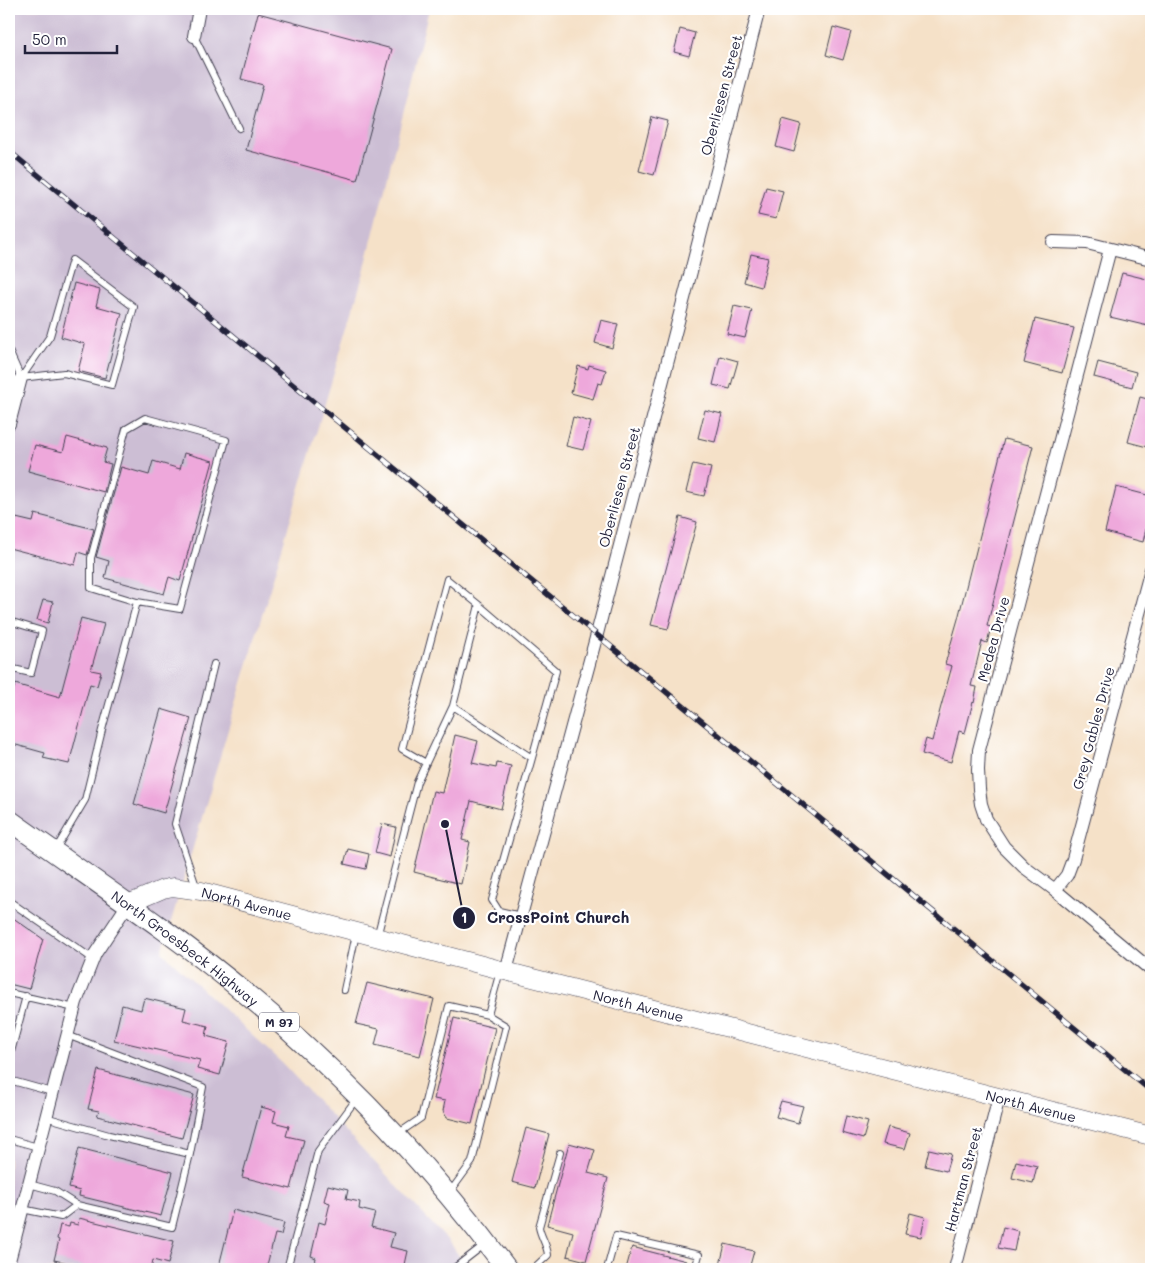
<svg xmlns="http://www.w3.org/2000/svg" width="1160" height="1278" font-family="Mali,sans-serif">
<rect width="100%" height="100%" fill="#fff"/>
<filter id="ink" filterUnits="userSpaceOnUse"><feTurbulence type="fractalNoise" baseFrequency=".02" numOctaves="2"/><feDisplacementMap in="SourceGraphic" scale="10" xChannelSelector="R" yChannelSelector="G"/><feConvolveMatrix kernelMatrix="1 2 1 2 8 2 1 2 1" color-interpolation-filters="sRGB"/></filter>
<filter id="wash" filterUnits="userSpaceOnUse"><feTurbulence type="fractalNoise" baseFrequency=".0096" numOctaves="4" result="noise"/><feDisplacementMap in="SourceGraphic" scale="20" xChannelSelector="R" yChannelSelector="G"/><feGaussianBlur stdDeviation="1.12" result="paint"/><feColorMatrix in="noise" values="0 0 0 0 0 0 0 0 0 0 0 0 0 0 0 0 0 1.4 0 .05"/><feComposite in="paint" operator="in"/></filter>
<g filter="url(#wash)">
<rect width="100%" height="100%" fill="#f5e1c8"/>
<path fill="#ccbed4" d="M 9,9 L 429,9 L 364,272 L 162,952 L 282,1063 L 451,1244 L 468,1269 L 9,1269 Z"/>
<g id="blocks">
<path fill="#eea8db" d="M 258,13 L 392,49 L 357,180 L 246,150 L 263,85 L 241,79 Z
M 833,27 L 851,32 L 843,60 L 826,55 Z
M 680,29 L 695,33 L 689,56 L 674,52 Z
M 652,117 L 668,121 L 654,175 L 639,171 Z
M 783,119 L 801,124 L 794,152 L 776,147 Z
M 766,187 L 783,191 L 776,219 L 758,215 Z
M 751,254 L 768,258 L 761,287 L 744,282 Z
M 1122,273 L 1151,280 L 1151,314 L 1148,326 L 1110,317 Z
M 74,283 L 100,290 L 96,306 L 122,313 L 105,378 L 78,371 L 85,344 L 61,337 Z
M 734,306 L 752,310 L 745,338 L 727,334 Z
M 1035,319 L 1074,328 L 1062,373 L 1024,363 Z
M 601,320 L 618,324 L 612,348 L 595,343 Z
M 720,356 L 738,361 L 730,389 L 713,385 Z
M 1098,362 L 1136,372 L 1132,387 L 1094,377 Z
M 589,365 L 606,370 L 602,384 L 598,383 L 593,399 L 571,393 L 578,366 L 588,369 Z
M 1140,397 L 1151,400 L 1151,448 L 1128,442 Z
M 705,410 L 722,414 L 715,442 L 698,438 Z
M 573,417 L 591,422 L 583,450 L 566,446 Z
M 67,437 L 107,448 L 103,462 L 111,464 L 104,492 L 28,471 L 35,445 L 63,452 Z
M 1004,439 L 1033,446 L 987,626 L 991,627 L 987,643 L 982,641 L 971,686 L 977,687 L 974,703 L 973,702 L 965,733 L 959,731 L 951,762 L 922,754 L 926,739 L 932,741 L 940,710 L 952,666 L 945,664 L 958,619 L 973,559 L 974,559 Z
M 184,453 L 213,461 L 180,581 L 169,577 L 164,594 L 105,578 L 109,561 L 96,557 L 121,467 L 149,475 L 153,461 L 180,469 Z
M 693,464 L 711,468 L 704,496 L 686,492 Z
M 1116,487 L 1151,496 L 1151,508 L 1143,542 L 1105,532 Z
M 35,514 L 94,529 L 87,555 L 78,552 L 75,565 L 9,548 L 16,518 L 33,522 Z
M 680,517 L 697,522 L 668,629 L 651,625 Z
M 43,600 L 53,602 L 48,623 L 37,620 Z
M 81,618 L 104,624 L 91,670 L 101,672 L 97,686 L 90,684 L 69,764 L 43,758 L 45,753 L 9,743 L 9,705 L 15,684 L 60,697 Z
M 161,709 L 191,718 L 164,813 L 134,804 Z
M 455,735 L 478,741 L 472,763 L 496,768 L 497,763 L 511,766 L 501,809 L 471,801 L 462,840 L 470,842 L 461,884 L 414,872 L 433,791 L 442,793 Z
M 382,824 L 396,827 L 390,857 L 375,853 Z
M 348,849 L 369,854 L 366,869 L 344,864 Z
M 9,915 L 43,939 L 29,989 L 9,984 Z
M 367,983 L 434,999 L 420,1056 L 375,1045 L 379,1029 L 356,1024 Z
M 144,998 L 186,1008 L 183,1020 L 208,1026 L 206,1036 L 229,1042 L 220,1075 L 197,1069 L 200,1060 L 114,1040 L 122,1005 L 141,1010 Z
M 454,1018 L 495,1028 L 472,1124 L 447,1118 L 443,1111 L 445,1101 L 434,1099 Z
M 98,1070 L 194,1095 L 182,1138 L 97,1116 L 99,1111 L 88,1109 Z
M 781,1101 L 803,1106 L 798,1123 L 776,1117 Z
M 261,1107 L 276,1111 L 273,1122 L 289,1126 L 286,1136 L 304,1140 L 291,1189 L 242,1177 Z
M 846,1116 L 868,1122 L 863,1139 L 842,1133 Z
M 888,1127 L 910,1133 L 905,1149 L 883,1144 Z
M 526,1128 L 549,1134 L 535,1188 L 512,1182 Z
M 569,1143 L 595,1150 L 588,1173 L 608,1178 L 586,1261 L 567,1256 L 573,1232 L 547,1225 Z
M 79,1148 L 173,1172 L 161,1216 L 79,1196 L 80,1191 L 69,1188 Z
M 929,1149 L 951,1154 L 946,1171 L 925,1166 Z
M 1016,1161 L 1037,1166 L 1033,1183 L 1012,1178 Z
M 328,1185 L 348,1190 L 346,1199 L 360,1202 L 359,1209 L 375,1213 L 371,1227 L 394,1233 L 390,1247 L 408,1251 L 404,1269 L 313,1269 L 316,1258 L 311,1256 L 319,1222 L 325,1224 L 330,1203 L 324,1201 Z
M 233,1210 L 284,1223 L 281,1235 L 275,1234 L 266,1269 L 233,1269 L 219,1266 Z
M 910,1213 L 925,1217 L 921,1237 L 905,1234 Z
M 79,1218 L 174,1241 L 168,1264 L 153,1260 L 151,1269 L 97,1269 L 54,1260 L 59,1240 L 57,1239 L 60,1225 L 69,1227 L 70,1223 L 78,1225 Z
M 1003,1227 L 1018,1231 L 1014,1251 L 998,1248 Z
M 725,1244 L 754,1251 L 749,1269 L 719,1269 Z
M 632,1247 L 686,1261 L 684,1269 L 626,1269 Z"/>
</g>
</g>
<g filter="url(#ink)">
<use href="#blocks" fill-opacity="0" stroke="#423f50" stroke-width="1"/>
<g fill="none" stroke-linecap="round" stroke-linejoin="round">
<g stroke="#423f50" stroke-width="8">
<path id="lane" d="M 194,36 L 239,128
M 72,260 L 134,307 L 112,385 L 64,373 L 21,378 L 50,336 Z
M 9,351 L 21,378
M 9,621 L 42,631 L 31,673 L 9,668
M 453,706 L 479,605 L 556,671 L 532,758
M 426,763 L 402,749 L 447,579 L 479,605
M 56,849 L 85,800 L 102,730 L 137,602 L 91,588 L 91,558 L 126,429 L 145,418 L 226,440 L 180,609 L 137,602
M 197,889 L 175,824 L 214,664
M 9,901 L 93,959
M 377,937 L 417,782 L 453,706 L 532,758 L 492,900 L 499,911 L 521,916
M 344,990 L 356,934
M 9,993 L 75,1008
M 11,1052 L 26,996
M 9,1080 L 52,1092
M 45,1117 L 109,1135 L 190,1154 L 203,1087 L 67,1035
M 399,1133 L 421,1118 L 449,1006 L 488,1015 L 500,971
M 9,1139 L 38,1147
M 29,1184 L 55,1191 L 77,1205 L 172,1227 L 190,1154
M 450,1192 L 472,1162 L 506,1026 L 488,1015
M 22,1209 L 61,1217 L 77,1205
M 9,1265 L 26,1269
M 287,1269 L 318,1151 L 357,1098
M 453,1269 L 484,1245
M 533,1269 L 548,1255 C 547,1244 541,1238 539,1227 L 560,1153
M 607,1269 L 616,1236 L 699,1255 L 695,1269"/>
</g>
<g stroke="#423f50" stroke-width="14">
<path id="street" d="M 194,36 L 199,9
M 1053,242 L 1087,243 L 1151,259
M 1110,249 L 979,750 L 978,770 L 979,789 L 981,804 L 986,819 L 1004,847 L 1024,867 L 1055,890 L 1151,970
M 9,424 L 21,378
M 1055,890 L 1067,875 L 1073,859 L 1151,569
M 506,971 L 597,634 L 759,9
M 9,1261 L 76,1002 L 95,954 L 128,904
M 955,1269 L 999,1097"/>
</g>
<g stroke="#423f50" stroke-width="19">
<g id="secondary">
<path id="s1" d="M 128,904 L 163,889 L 173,887 L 201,891 L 501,970 L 1151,1136"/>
</g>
</g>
<g stroke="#423f50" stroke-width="22">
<g id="primary">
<path id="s2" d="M 9,820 C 90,878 174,933 250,997 C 346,1077 432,1169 507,1269"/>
</g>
</g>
<use href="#lane" stroke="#fff" stroke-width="6"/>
<use href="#street" stroke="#fff" stroke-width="12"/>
<use href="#secondary" stroke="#fff" stroke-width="18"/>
<use href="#primary" stroke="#fff" stroke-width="20"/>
<g stroke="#22223b" stroke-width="5.5">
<path id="rail" d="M 9,151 L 1151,1091"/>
</g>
<use href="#rail" stroke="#fff" stroke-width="4" stroke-dasharray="11" stroke-linecap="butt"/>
</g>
</g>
<g text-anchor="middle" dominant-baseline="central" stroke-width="4.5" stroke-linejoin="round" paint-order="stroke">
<rect fill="#fff" stroke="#646476" stroke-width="1" x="259" y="1012.5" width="40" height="19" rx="4"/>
<g font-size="12" font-weight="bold" fill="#22223b">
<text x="279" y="1022">M 97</text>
</g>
<g font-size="14" fill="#22223b" stroke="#fff">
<text transform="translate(721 95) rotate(-75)">Oberliesen Street</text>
<text transform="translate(619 487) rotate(-75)">Oberliesen Street</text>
<text transform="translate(993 639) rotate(-75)">Medea Drive</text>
<text transform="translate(1093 728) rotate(-75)">Grey Gables Drive</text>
<text stroke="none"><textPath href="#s1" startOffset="124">North Avenue</textPath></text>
<text stroke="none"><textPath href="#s2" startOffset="218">North Groesbeck Highway</textPath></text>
<text stroke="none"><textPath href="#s1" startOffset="529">North Avenue</textPath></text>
<text stroke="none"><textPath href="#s1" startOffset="934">North Avenue</textPath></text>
<text transform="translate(963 1179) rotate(-75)">Hartman Street</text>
</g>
</g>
<path fill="none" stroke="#22223b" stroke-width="2" d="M445 824L464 918"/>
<g fill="#22223b" stroke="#fff" stroke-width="2">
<circle cx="445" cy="824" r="5"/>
<circle cx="464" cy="918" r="12"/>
</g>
<g font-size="15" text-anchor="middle" font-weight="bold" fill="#fff">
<text x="464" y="923">1</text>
</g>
<g font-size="15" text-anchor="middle" font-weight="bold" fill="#22223b" stroke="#fff" stroke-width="4.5" stroke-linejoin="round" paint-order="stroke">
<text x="558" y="923">CrossPoint Church</text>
</g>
<rect width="1160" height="1278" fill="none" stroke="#fff" stroke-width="30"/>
<path d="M25 45v8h92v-8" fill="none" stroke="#22223b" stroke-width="2.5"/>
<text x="32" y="45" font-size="15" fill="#22223b" stroke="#ffffff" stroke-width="4" paint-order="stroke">50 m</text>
</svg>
